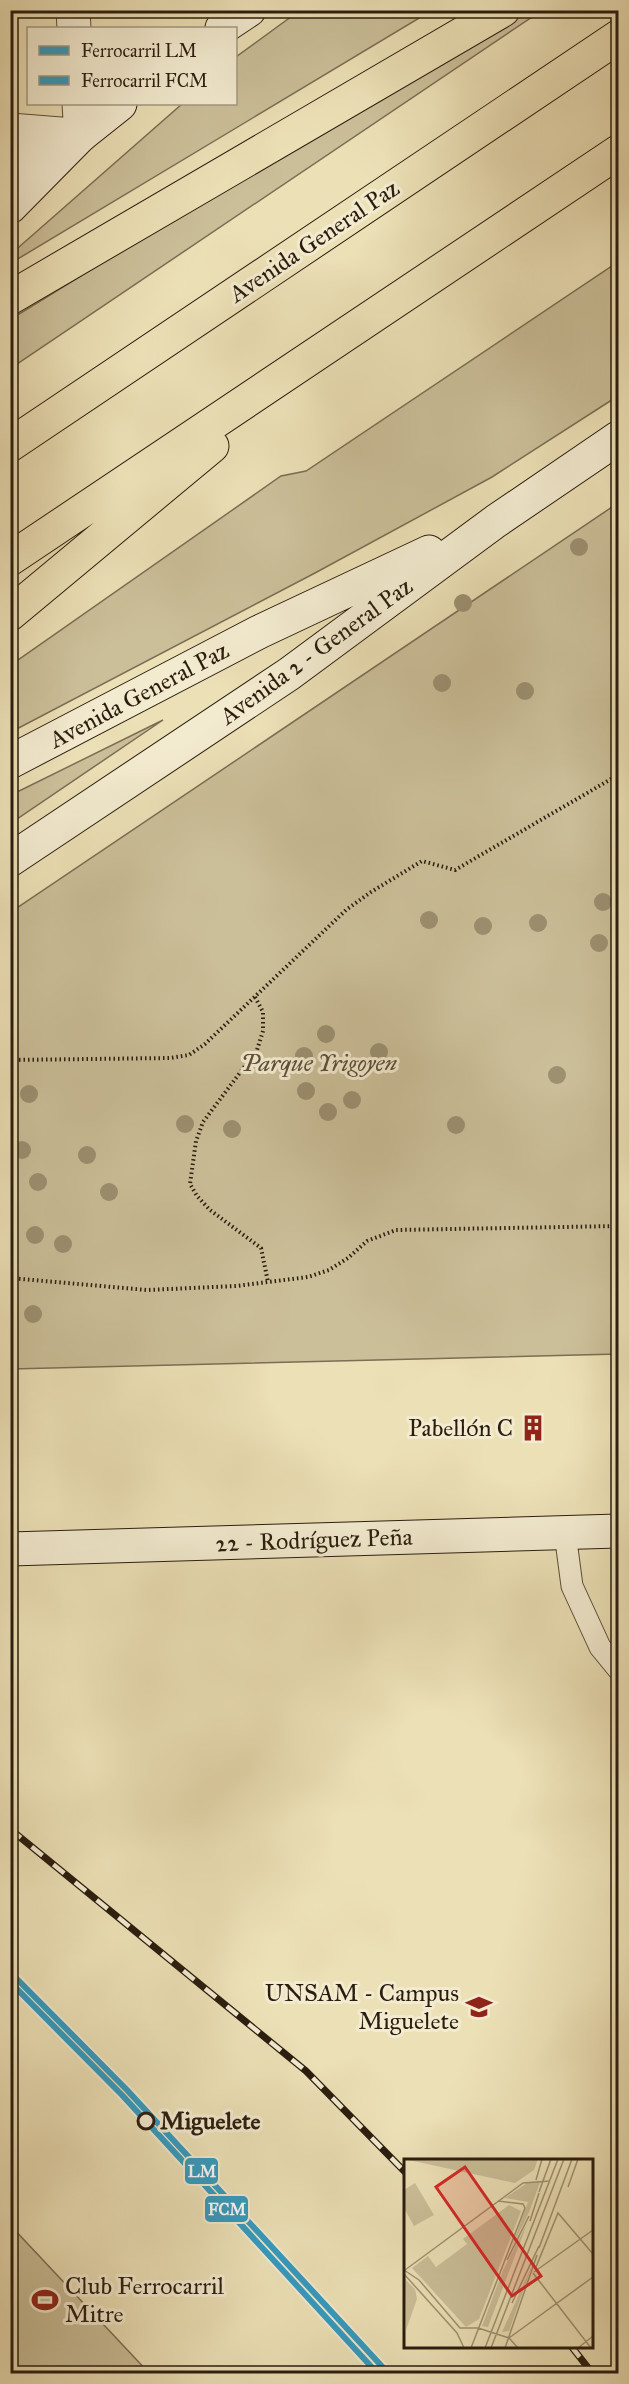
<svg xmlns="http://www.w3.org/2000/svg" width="629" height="2384" font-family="'IM FELL Great Primer',serif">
<rect width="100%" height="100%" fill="#ece0b6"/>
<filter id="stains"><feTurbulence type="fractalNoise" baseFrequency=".00333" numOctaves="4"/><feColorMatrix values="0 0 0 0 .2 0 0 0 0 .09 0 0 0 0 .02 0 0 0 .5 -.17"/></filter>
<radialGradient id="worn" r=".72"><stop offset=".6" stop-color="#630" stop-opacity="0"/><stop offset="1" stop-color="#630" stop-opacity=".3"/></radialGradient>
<path fill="#cbbf99" stroke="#7a6e54" stroke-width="1.5" d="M 299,11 L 431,11 L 11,263 L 11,254 L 182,104 L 236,104 L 236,57 Z
M 526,11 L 532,11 L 535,15 L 11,368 L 11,319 L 253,170 Z
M 618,262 L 618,396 L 492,477 L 315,573 L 11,732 L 11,665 L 281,476 L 306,471 Z
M 618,503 L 618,1354 L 11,1369 L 11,912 Z
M 163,720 L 11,823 L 11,795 Z
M 10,2226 L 11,2226 L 149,2373 L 11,2373 Z"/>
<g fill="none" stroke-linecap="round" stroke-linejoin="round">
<g stroke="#5a4e38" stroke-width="23">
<path id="lane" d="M 565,1533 L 572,1586 L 600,1647 L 618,1669"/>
</g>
<g stroke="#5a4e38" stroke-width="35">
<path id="street" d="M 73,10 L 74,28
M 79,104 L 81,135
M 10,130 L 73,135
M 10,164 L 81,135"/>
</g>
<g stroke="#2a1d0e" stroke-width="35">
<path id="secondary" d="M 222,28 L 249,10
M 10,207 L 81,135 L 120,104
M 10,762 L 259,632 L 429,552
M 10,860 L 289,674 L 496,521 L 618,438
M 10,1549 L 618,1531"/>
</g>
<g stroke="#2a1d0e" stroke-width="35">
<path id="highway" d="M 10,298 L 503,10
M 10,445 L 618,37
M 10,559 L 618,152
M 10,614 L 212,446"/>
</g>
<path stroke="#2a1d0e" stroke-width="4" stroke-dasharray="1.5 3" stroke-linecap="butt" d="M 255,997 L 263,1012 L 263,1031 L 257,1050 L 203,1122 L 196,1141 L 190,1184 L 197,1196 L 210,1210 L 261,1248 L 268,1282
M 10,1060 L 170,1058 L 189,1055 L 205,1044 L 346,910 L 371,892 L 422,861 L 455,870 L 618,775
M 10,1278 L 147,1290 L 236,1286 L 308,1277 L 329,1270 L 348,1258 L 367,1241 L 396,1230 L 618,1226"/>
<use href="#lane" stroke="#f3ebd0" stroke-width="21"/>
<use href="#street" stroke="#f3ebd0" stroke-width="33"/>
<use href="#secondary" stroke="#f3ebd0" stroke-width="33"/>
<use href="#highway" stroke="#ece0b6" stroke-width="33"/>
<g stroke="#2a1d0e" stroke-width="7">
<path id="rail" d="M 10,1829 L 306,2071 L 406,2173
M 571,2346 L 593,2374"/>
</g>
<use href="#rail" stroke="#f3ebd0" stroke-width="4.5" stroke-dasharray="14" stroke-linecap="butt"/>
<g stroke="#f3ebd0" stroke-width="10">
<path id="rail-1" d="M 10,1972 L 127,2090 L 389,2374"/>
</g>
<g stroke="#f3ebd0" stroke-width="10">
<path id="rail-2" d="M 10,1982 L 122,2095 L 378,2374"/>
</g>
<use href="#rail-1" stroke="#349bc0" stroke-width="6"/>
<use href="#rail-2" stroke="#349bc0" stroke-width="6"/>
</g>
<g fill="#9c9071">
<circle cx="579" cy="547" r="9"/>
<circle cx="463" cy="603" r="9"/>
<circle cx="442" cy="683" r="9"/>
<circle cx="525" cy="691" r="9"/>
<circle cx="603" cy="902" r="9"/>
<circle cx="429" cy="920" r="9"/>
<circle cx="538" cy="923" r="9"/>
<circle cx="483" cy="926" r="9"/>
<circle cx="599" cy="943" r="9"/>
<circle cx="326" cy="1034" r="9"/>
<circle cx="379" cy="1052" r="9"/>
<circle cx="304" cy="1056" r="9"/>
<circle cx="557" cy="1075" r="9"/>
<circle cx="306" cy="1091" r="9"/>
<circle cx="29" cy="1094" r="9"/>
<circle cx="352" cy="1100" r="9"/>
<circle cx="328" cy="1112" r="9"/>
<circle cx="185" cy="1124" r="9"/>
<circle cx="456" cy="1125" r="9"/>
<circle cx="232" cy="1129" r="9"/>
<circle cx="22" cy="1150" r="9"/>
<circle cx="87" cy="1155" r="9"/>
<circle cx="38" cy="1182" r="9"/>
<circle cx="109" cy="1192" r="9"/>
<circle cx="35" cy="1235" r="9"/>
<circle cx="63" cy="1244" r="9"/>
<circle cx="33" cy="1314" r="9"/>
</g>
<defs>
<g id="building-bare" transform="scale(2.07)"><path d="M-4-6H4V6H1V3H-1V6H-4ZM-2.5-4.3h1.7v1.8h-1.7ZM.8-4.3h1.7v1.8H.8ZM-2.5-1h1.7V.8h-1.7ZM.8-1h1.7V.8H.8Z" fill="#8f2418" stroke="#f3ebd0" stroke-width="2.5" paint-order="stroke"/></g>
<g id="university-bare" transform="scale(2.07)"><path d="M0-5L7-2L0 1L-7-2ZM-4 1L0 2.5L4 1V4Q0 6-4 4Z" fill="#8f2418" stroke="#f3ebd0" stroke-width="2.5" paint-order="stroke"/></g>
<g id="stadium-bare" transform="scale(2.07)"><path d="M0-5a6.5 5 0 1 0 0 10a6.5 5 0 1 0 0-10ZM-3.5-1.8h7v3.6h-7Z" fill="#8f2418" stroke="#f3ebd0" stroke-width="2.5" paint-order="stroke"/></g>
</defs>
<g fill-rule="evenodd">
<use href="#building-bare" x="533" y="1428"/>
<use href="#university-bare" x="479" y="2007"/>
<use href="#stadium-bare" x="45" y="2300"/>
</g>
<circle fill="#f3ebd0" stroke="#2a1d0e" stroke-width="3" cx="146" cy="2121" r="8"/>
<g text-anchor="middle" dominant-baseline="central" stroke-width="6" stroke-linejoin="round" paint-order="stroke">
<g font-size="24" fill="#2a1d0e" stroke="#f3ebd0">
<text transform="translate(314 241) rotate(-34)">Avenida General Paz</text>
<text transform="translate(316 651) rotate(-36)">Avenida 2 - General Paz</text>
<text transform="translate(139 695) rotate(-28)">Avenida General Paz</text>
<text transform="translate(314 1540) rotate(-2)">22 - Rodríguez Peña</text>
</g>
<g font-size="24" font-style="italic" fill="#5a4e38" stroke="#f3ebd0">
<text x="319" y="1063">Parque Yrigoyen</text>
</g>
<g font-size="24" fill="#2a1d0e" stroke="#f3ebd0" text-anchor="end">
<text x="513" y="1428">Pabellón C</text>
<text x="459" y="1993">UNSAM - Campus<tspan x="459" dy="28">Miguelete</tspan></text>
<text x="65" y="2286" text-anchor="start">Club Ferrocarril<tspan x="65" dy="28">Mitre</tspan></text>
</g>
<g font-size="24" font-weight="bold" fill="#2a1d0e" stroke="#f3ebd0" text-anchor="start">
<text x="160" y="2121">Miguelete</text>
</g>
</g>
<g transform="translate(404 2159)">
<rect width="189" height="189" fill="#ece0b6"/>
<path d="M 0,0 L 134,0 L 130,11 L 111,24 ZM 136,23 L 126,51 L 107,90 L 124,43 L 101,39 L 123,24 ZM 11,24 L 30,56 L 10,67 L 0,49 L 0,31 ZM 105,46 L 117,52 L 75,160 L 62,168 L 8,109 L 24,97 L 32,108 L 63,85 L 59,80 ZM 123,65 L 84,168 L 78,167 L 99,111 ZM 129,104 L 105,172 L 98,173 ZM 1,120 L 11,130 L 13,140 L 2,171 Z" fill="#cbbf99"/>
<path fill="none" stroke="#9e9273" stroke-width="1.5" d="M 132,21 L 138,0M 164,28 L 174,0M 135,33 L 147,0M 126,62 L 135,34M 135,89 L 168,0M 103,101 L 125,57M 132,108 L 154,54 L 189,95M 0,111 L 15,121 L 56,169 L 74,169M 1,111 L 119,24 L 146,22M 130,113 L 189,71M 129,114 L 187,189M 0,115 L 53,174 L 60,189M 108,144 L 135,87M 74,169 L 105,179 L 114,189M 105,179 L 189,118M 67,189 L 121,49 L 119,45 L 94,42M 81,189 L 154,0M 87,189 L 160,0M 101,189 L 133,96M 174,189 L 189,177"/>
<path fill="#d62828" fill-opacity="0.15" stroke="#d62828" stroke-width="3" d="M 61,8 L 137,117 L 108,137 L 32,28 Z"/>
<rect width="189" height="189" fill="none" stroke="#2a1d0e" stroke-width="3"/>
</g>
<g stroke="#f3ebd0" stroke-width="2">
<rect x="184" y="2157" width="35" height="28" rx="6" fill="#349bc0"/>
<rect x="204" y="2195" width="45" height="28" rx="6" fill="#349bc0"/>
</g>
<g font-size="16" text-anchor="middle" font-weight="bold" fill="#fff">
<text x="202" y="2177">LM</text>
<text x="227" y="2215">FCM</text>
</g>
<rect width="629" height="2384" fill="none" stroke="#ece0b6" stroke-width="36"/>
<rect x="12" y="12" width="605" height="2360" fill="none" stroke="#2a1d0e" stroke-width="3"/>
<rect x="18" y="18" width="593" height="2348" fill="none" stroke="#2a1d0e" stroke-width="1.5"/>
<rect x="27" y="27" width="210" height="78" fill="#f3ebd0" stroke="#a39982" stroke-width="1.5"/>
<rect x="39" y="46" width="30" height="9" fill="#349bc0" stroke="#a39982" stroke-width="1.5"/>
<text x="81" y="57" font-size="18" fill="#2a1d0e">Ferrocarril LM</text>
<rect x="39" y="76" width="30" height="9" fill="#349bc0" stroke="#a39982" stroke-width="1.5"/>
<text x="81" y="87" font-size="18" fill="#2a1d0e">Ferrocarril FCM</text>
<rect width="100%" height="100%" filter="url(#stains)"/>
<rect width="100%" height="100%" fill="url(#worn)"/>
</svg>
